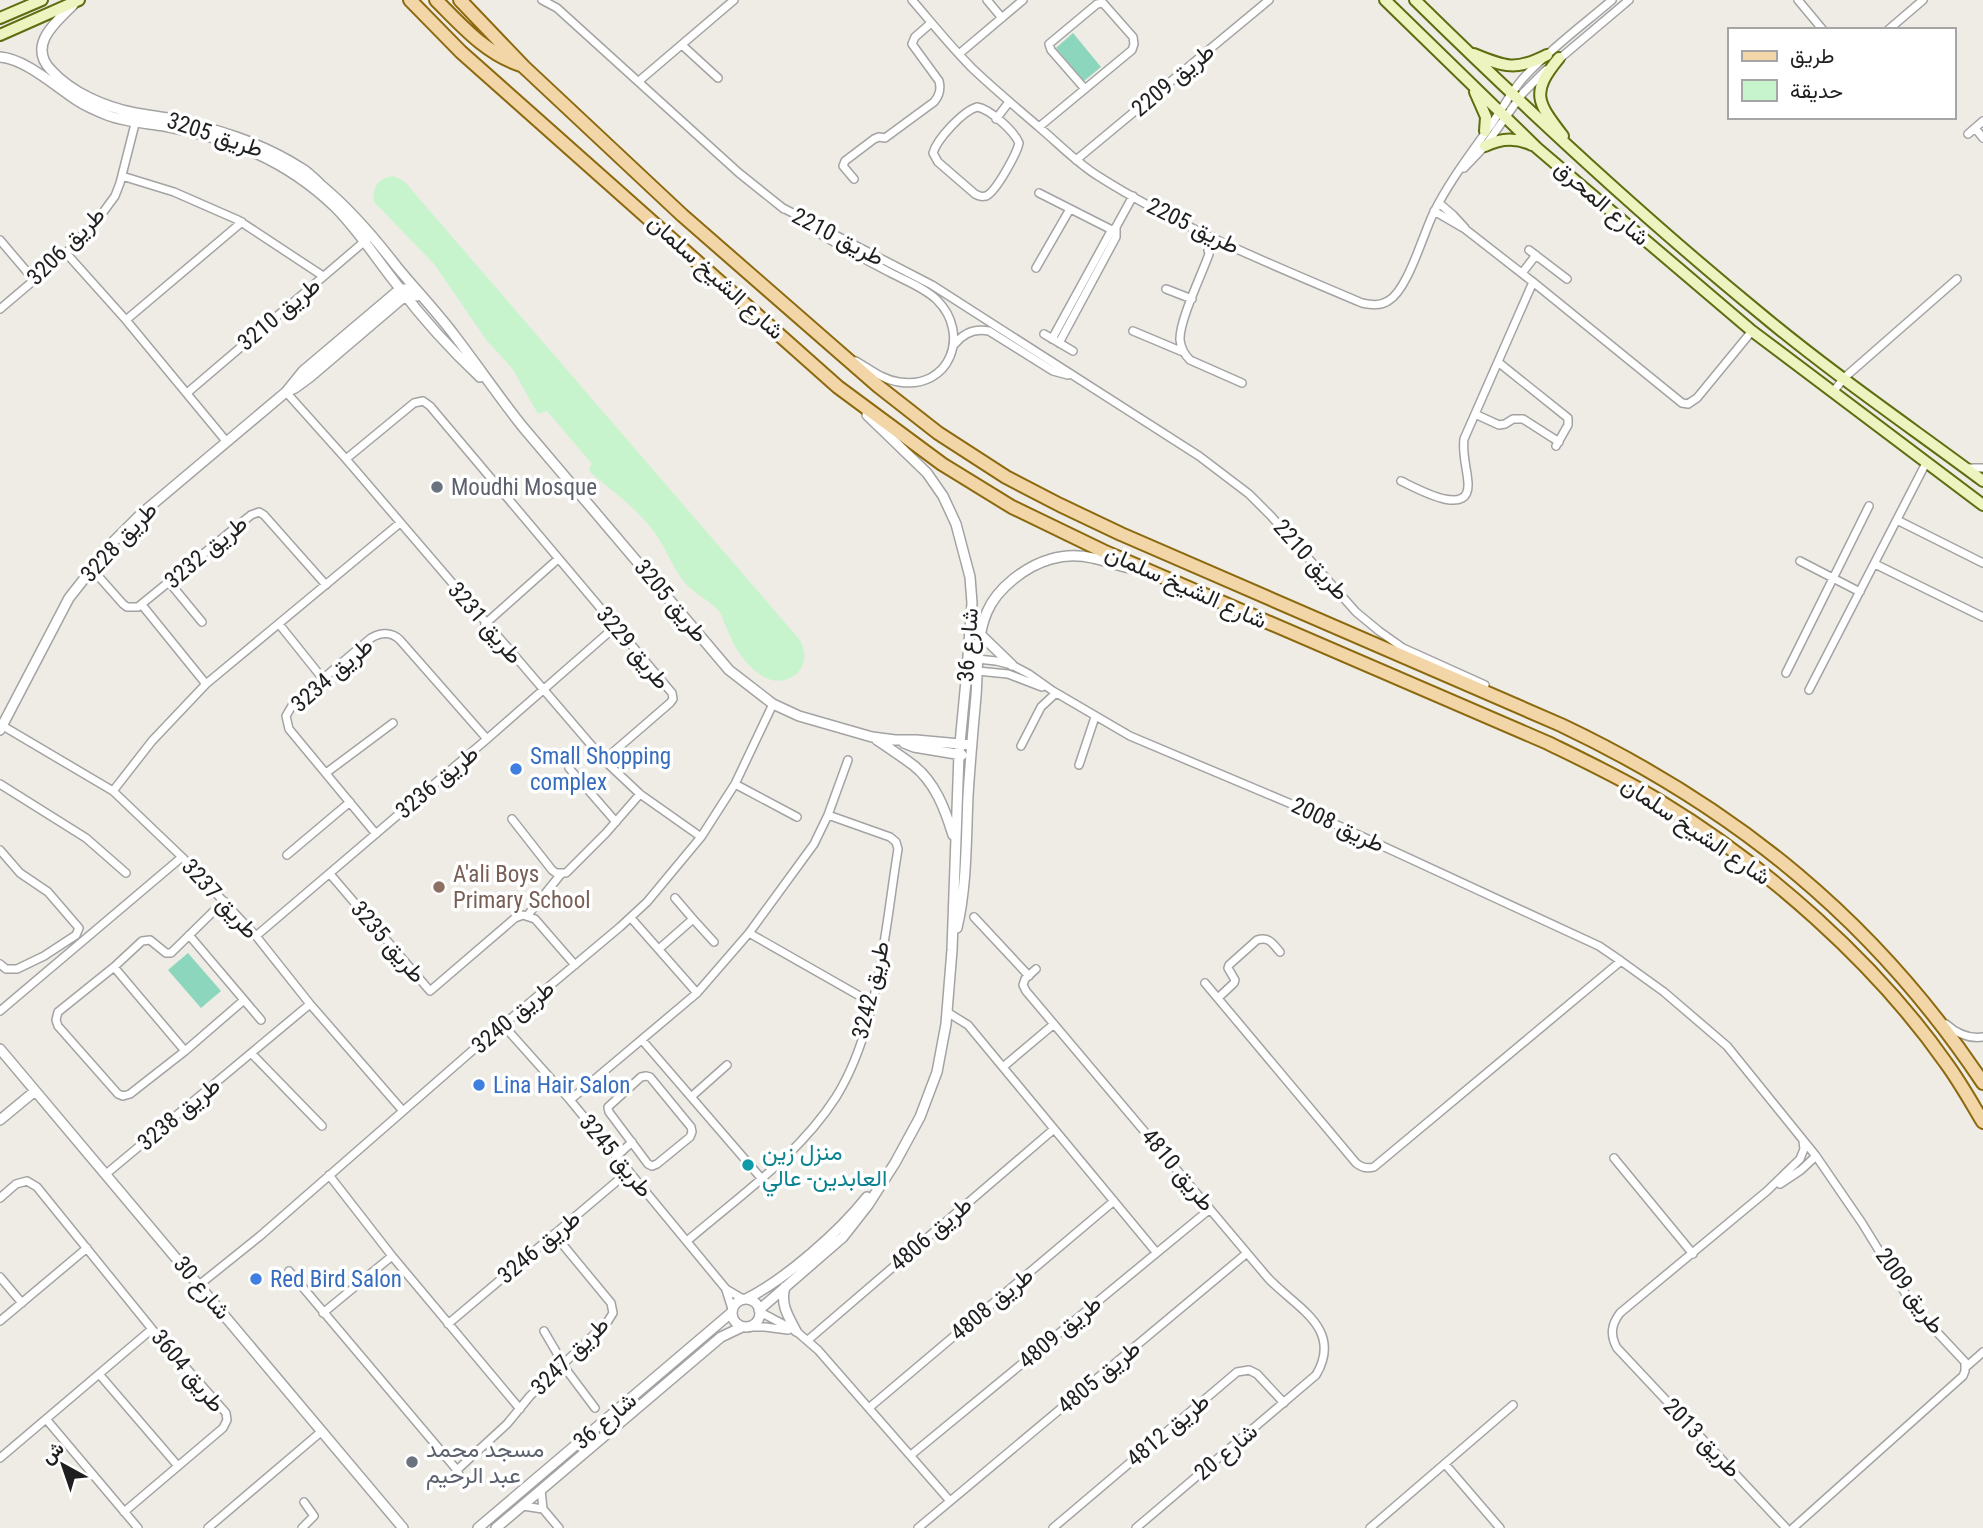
<svg xmlns="http://www.w3.org/2000/svg" width="1983" height="1528" font-family="'Roboto Condensed',Vazirmatn,sans-serif">
<rect width="100%" height="100%" fill="#efece6"/>
<path fill="#c8f4cd" d="M 392,176 C 404,178 410,188 417,196 L 800,640 C 805,650 807,659 800,670 C 791,682 774,684 762,676 C 745,665 734,647 727,629 C 725,625 723,619 721,614 C 713,602 694,594 684,582 C 673,568 667,551 657,536 C 640,511 614,492 591,473 L 589,468 L 592,464 L 547,411 L 538,414 L 512,368 L 487,341 L 434,264 L 374,202 C 372,188 377,179 392,176 Z"/>
<path fill="#8cd6bd" d="M 1073,33 L 1101,67 L 1084,81 L 1056,48 Z
M 188,953 L 221,991 L 201,1008 L 168,970 Z"/>
<g fill="none" stroke-linecap="round" stroke-linejoin="round">
<g stroke="#a3a3a3" stroke-width="10">
<path id="minor" d="M 542,0 L 557,8 L 739,173 L 784,209
M 912,0 C 932,23 951,47 972,68 C 994,89 1017,108 1040,128 C 1059,144 1077,163 1098,176 C 1180,228 1273,265 1362,303 C 1372,305 1380,306 1388,301 C 1408,290 1423,234 1434,212 C 1452,176 1477,146 1499,113 C 1508,99 1515,86 1527,74 C 1553,47 1584,24 1612,0
M 987,0 L 1002,18
M 1798,0 L 1823,30
M 1888,30 L 1923,0
M 682,45 L 718,78
M 959,54 L 1023,0
M 1558,60 L 1629,0
M 639,81 L 734,0
M 977,107 C 990,109 1014,131 1019,143 C 1017,153 996,192 986,196 C 981,197 979,196 975,194 L 938,162 L 933,153 C 937,139 963,111 977,107 Z
M 996,119 L 1009,102
M 1039,127 L 1132,50 L 1134,44 L 1133,37 L 1103,3 L 1097,4 L 1049,44 L 1051,50 L 1085,89
M 1975,128 L 1983,138
M 1968,134 L 1983,121
M 1076,160 L 1269,0
M 1464,168 L 1485,146 L 1523,93 L 1546,70
M 122,176 L 174,192 L 238,220 L 323,276
M 854,179 L 843,166 L 845,161 L 874,139 L 879,137 L 885,138 L 934,102 C 940,95 941,89 939,81 L 912,44 L 915,37 L 931,23
M 1039,193 L 1112,230
M 1439,203 L 1453,215 L 1465,228
M 783,208 L 932,285 L 1199,456 L 1249,494 L 1271,516 L 1356,612 L 1379,631 L 1403,648 L 1485,685
M 1434,211 L 1465,229 L 1533,282 L 1682,403 L 1688,404 L 1697,398 L 1752,331
M 802,222 C 830,242 861,257 891,273 C 906,281 925,288 937,300 C 971,334 950,390 899,382 C 883,380 870,369 856,361
M 1213,237 L 1208,250 L 1209,254 C 1202,274 1179,321 1180,340 C 1181,349 1184,354 1190,360 L 1242,383
M 0,240 L 34,280
M 1529,250 L 1567,279
M 66,253 L 126,320 L 226,441
M 1036,268 L 1070,209
M 1522,273 L 1536,255
M 1166,289 L 1192,299
M 0,309 L 66,253 L 104,211 L 115,196 L 120,183 L 136,120
M 126,320 L 242,222
M 1133,331 L 1183,352
M 1044,334 L 1073,351
M 1052,339 L 1110,233 L 1116,227 L 1133,196
M 1059,343 L 1116,237 L 1116,227
M 954,345 C 963,333 974,328 989,331 L 1053,371 L 1068,375
M 1498,362 L 1568,418 L 1568,425 L 1556,446
M 286,392 L 346,459 L 604,760 L 640,794 L 701,837
M 1833,392 L 1844,378 L 1957,279
M 187,393 L 372,235
M 1475,414 L 1499,425 L 1505,424 L 1513,419 L 1523,419 L 1559,442
M 346,459 L 414,403 L 423,401 L 430,406 L 672,693 L 673,699 L 670,703 L 604,760
M 1966,468 L 1983,468
M 1401,481 C 1416,488 1470,519 1468,483 C 1467,468 1462,454 1464,439 L 1533,282
M 1897,520 L 1983,563
M 1800,561 L 1860,592
M 1875,564 L 1983,617
M 92,569 L 123,604 L 127,607 L 138,607 L 251,515 L 259,512 L 264,515 L 326,585
M 169,582 L 202,622
M 142,605 L 206,684
M 279,624 L 323,679
M 485,624 L 558,559
M 968,658 L 996,661 L 1012,665 L 1029,674 L 1053,691 L 1130,736 L 1296,806 L 1599,946 L 1621,961 L 1664,992 L 1727,1046 L 1816,1156 L 1862,1223 L 1905,1293 L 1921,1315 L 1965,1362 L 1965,1371 L 1963,1376 L 1793,1528
M 967,670 L 1008,674 L 1042,687
M 1786,673 L 1869,506
M 1809,690 L 1926,463
M 3,726 L 113,791 L 182,857 L 256,936 L 310,1004 L 403,1111
M 1021,746 L 1041,707 L 1056,693
M 1079,765 L 1095,717
M 569,768 L 616,822
M 326,773 L 393,723
M 0,784 L 86,838 L 126,873
M 735,784 L 797,817
M 113,791 L 152,741 L 206,684 L 400,523
M 512,819 L 552,870 L 556,873 L 566,873 L 606,833 L 640,794
M 376,834 L 289,729 L 286,716 L 293,704 L 371,638 C 381,632 392,632 400,640 L 487,739
M 0,850 L 20,873 L 48,892 L 79,928 L 76,935 L 44,956 L 17,969 L 6,969 L 0,964
M 287,855 L 350,802
M 330,874 L 430,991 L 515,918 L 523,915 L 535,919 L 575,965
M 675,898 L 693,919
M 224,901 L 171,953 L 166,953 L 150,940 L 142,941 L 114,967 L 58,1012 L 56,1020 L 58,1026 L 118,1094 L 123,1096 L 130,1094 L 185,1051 L 244,1000
M 527,916 L 561,874
M 974,917 L 1029,976
M 631,918 L 697,993
M 749,933 L 872,1003
M 189,935 L 261,1020
M 256,936 L 487,739 L 616,626
M 660,948 L 693,919 L 714,942
M 114,967 L 185,1051
M 1036,969 L 1025,979 L 1023,985 L 1026,991 L 1268,1278 C 1295,1307 1344,1328 1316,1375 L 1136,1528
M 1205,983 L 1356,1163 C 1362,1168 1367,1169 1374,1167 L 1621,961
M 1218,998 L 1234,983 L 1235,980 L 1228,968 L 1229,965 L 1257,940 C 1269,936 1273,944 1280,952
M 0,1011 L 182,857
M 947,1012 L 968,1025 L 1156,1252
M 1946,1024 C 1956,1033 1969,1039 1983,1037
M 503,1025 L 570,1100 L 726,1289 L 743,1299
M 642,1040 L 761,1178
M 252,1054 L 322,1126
M 1003,1067 L 1054,1024
M 646,1076 L 650,1077 L 691,1127 L 692,1132 L 690,1137 L 657,1164 L 652,1166 L 648,1164 L 609,1112 L 608,1107 L 641,1077 Z
M 691,1097 L 727,1065
M 570,1100 L 697,993 L 749,933 L 814,844 L 828,815 L 848,760
M 616,1157 L 632,1142
M 1614,1158 L 1693,1254
M 106,1174 L 310,1004
M 329,1175 L 392,1256 L 520,1409
M 1780,1184 L 1801,1170 L 1816,1156
M 0,1198 L 16,1184 L 27,1181 L 37,1187 L 152,1329 L 226,1413 L 227,1420 L 223,1428 L 124,1512
M 687,1241 C 738,1197 799,1155 836,1097 C 879,1028 885,928 898,849 L 896,842 L 890,837 L 828,815
M 289,1271 L 457,1470 L 462,1481
M 0,1277 L 22,1303
M 199,1285 L 260,1236 L 473,1050 L 620,927 L 647,902 L 701,837 L 735,784 L 773,704
M 726,1290 L 732,1309
M 760,1312 L 796,1331 L 818,1350 L 950,1501
M 323,1313 L 392,1256
M 0,1321 L 87,1248
M 448,1324 L 629,1171
M 750,1327 L 765,1327 L 788,1330
M 544,1331 L 568,1372 L 595,1408
M 808,1340 L 1054,1129
M 1966,1367 L 1983,1352
M 99,1374 L 178,1466
M 870,1407 L 1114,1201
M 46,1419 L 138,1528
M 911,1455 L 1210,1209
M 0,1458 L 152,1329
M 1445,1464 L 1500,1528
M 457,1470 L 507,1424 L 530,1396 L 608,1321 L 613,1313 L 611,1303 L 554,1234
M 541,1490 L 543,1509
M 523,1506 L 543,1509 L 559,1528
M 208,1528 L 322,1431
M 302,1528 L 314,1516 L 304,1502
M 918,1528 L 1247,1253
M 1053,1528 L 1237,1372 L 1249,1370 L 1257,1374 L 1284,1403
M 1370,1528 L 1513,1405
M 1786,1528 L 1617,1348 C 1610,1335 1611,1325 1620,1313 L 1767,1191 L 1800,1159 L 1804,1149 L 1803,1141"/>
</g>
<g stroke="#a3a3a3" stroke-width="12">
<path id="tertiary" d="M 73,5 C 56,22 27,45 51,70 C 72,93 105,107 135,113 C 146,115 156,116 167,118 C 213,128 261,142 301,168 C 308,172 315,179 321,185 C 350,209 374,237 397,267 C 416,290 437,312 455,336 C 478,366 499,397 522,426 L 729,670 L 773,704 L 799,716 L 872,737 L 895,740 L 916,740 L 971,745
M 0,57 C 26,59 56,87 78,101 C 87,107 97,111 107,115 C 125,122 145,123 164,126 C 191,131 221,139 246,149 C 278,162 310,183 335,207 C 359,231 377,260 398,286 C 423,319 450,349 480,377
M 288,391 L 295,388 L 310,377 L 405,296 L 408,291
M 981,635 L 1012,665
M 0,730 L 69,598 L 114,541 L 141,514 L 286,392 L 303,371 L 400,289 L 408,289 L 417,296
M 877,740 C 889,748 901,756 913,765 C 935,782 945,809 953,835
M 904,743 L 914,747 L 962,755
M 957,928 C 967,885 966,840 968,796 C 970,762 973,729 976,696 C 978,669 976,637 987,612 C 997,588 1026,566 1051,559 C 1064,555 1080,555 1093,558 C 1109,561 1123,569 1139,569
M 0,1049 L 403,1528
M 0,1120 L 35,1091
M 785,1287 C 780,1304 788,1316 796,1331
M732 1313a14 14 0 1 1 28 0a14 14 0 1 1-28 0Z
M 746,1299 C 786,1279 839,1232 867,1197
M 759,1310 L 843,1237 L 868,1205 L 895,1163 L 920,1117 L 937,1072 L 946,1024 L 952,950 L 959,754 L 967,670 L 972,603 L 970,577 L 956,524 L 943,496 L 927,473 L 867,415
M 478,1528 L 731,1313
M 496,1528 L 721,1337 L 742,1327"/>
</g>
<g stroke="#5e6d0f" stroke-width="14">
<path id="secondary" d="M 1385,0 L 1537,148 L 1752,331 L 1983,505
M 1415,0 C 1527,110 1641,216 1762,315 C 1833,374 1909,426 1983,481
M 0,18 L 42,0
M 0,35 L 79,0
M 1474,54 C 1505,67 1516,71 1547,55
M 1559,58 C 1530,93 1537,102 1563,136
M 1475,92 L 1486,117 L 1485,131
M 1485,146 C 1501,138 1516,137 1532,145"/>
</g>
<g stroke="#8c690e" stroke-width="16">
<path id="primary" d="M 410,0 L 461,52 L 838,387 L 942,464 L 1012,507 L 1103,551 L 1548,743 C 1587,762 1625,780 1661,802 C 1765,865 1876,963 1946,1063 C 1960,1082 1971,1102 1983,1122
M 436,0 C 461,25 486,54 521,65
M 460,0 L 524,67 L 682,215 L 878,386 L 938,433 L 1006,477 L 1060,505 L 1121,534 L 1561,725 C 1736,808 1875,921 1983,1083"/>
</g>
<use href="#minor" stroke="#fff" stroke-width="7"/>
<use href="#tertiary" stroke="#fff" stroke-width="9"/>
<use href="#secondary" stroke="#eef4bf" stroke-width="10"/>
<use href="#primary" stroke="#f3d6a7" stroke-width="12"/>
</g>
<g fill="#6b7280" stroke="#fff" stroke-width="2.5">
<circle cx="437" cy="487" r="7"/>
<circle cx="412" cy="1462" r="7"/>
</g>
<g fill="#3f7fe0" stroke="#fff" stroke-width="2.5">
<circle cx="516" cy="769" r="7"/>
<circle cx="479" cy="1085" r="7"/>
<circle cx="256" cy="1279" r="7"/>
</g>
<circle fill="#8d6e63" stroke="#fff" stroke-width="2.5" cx="439" cy="887" r="7"/>
<circle fill="#0f9aa8" stroke="#fff" stroke-width="2.5" cx="748" cy="1165" r="7"/>
<g text-anchor="middle" dominant-baseline="central" stroke-width="7" stroke-linejoin="round" paint-order="stroke">
<g font-size="23" fill="#1f1f1f" stroke="#fff">
<text transform="translate(1173 80) rotate(-40)">طريق 2209</text>
<text transform="translate(215 135) rotate(18)">طريق 3205</text>
<text transform="translate(1602 203) rotate(41)">شارع المحرق</text>
<text transform="translate(1193 226) rotate(26)">طريق 2205</text>
<text transform="translate(838 237) rotate(27)">طريق 2210</text>
<text transform="translate(66 246) rotate(-45)">طريق 3206</text>
<text transform="translate(716 277) rotate(42)">شارع الشيخ سلمان</text>
<text transform="translate(279 314) rotate(-40)">طريق 3210</text>
<text transform="translate(119 542) rotate(-47)">طريق 3228</text>
<text transform="translate(206 552) rotate(-40)">طريق 3232</text>
<text transform="translate(1311 560) rotate(48)">طريق 2210</text>
<text transform="translate(1186 587) rotate(24)">شارع الشيخ سلمان</text>
<text transform="translate(671 601) rotate(50)">طريق 3205</text>
<text transform="translate(485 623) rotate(49)">طريق 3231</text>
<text transform="translate(968 645) rotate(-86)">شارع 36</text>
<text transform="translate(633 648) rotate(50)">طريق 3229</text>
<text transform="translate(332 675) rotate(-41)">طريق 3234</text>
<text transform="translate(437 782) rotate(-40)">طريق 3236</text>
<text transform="translate(1338 825) rotate(25)">طريق 2008</text>
<text transform="translate(1696 831) rotate(34)">شارع الشيخ سلمان</text>
<text transform="translate(220 899) rotate(47)">طريق 3237</text>
<text transform="translate(388 942) rotate(49)">طريق 3235</text>
<text transform="translate(871 990) rotate(-77)">طريق 3242</text>
<text transform="translate(513 1017) rotate(-40)">طريق 3240</text>
<text transform="translate(179 1114) rotate(-40)">طريق 3238</text>
<text transform="translate(616 1156) rotate(50)">طريق 3245</text>
<text transform="translate(1178 1170) rotate(50)">طريق 4810</text>
<text transform="translate(931 1234) rotate(-41)">طريق 4806</text>
<text transform="translate(539 1247) rotate(-40)">طريق 3246</text>
<text transform="translate(202 1288) rotate(50)">شارع 30</text>
<text transform="translate(1910 1291) rotate(54)">طريق 2009</text>
<text transform="translate(992 1304) rotate(-40)">طريق 4808</text>
<text transform="translate(1060 1332) rotate(-40)">طريق 4809</text>
<text transform="translate(570 1356) rotate(-45)">طريق 3247</text>
<text transform="translate(188 1371) rotate(50)">طريق 3604</text>
<text transform="translate(1099 1377) rotate(-40)">طريق 4805</text>
<text transform="translate(605 1421) rotate(-40)">شارع 36</text>
<text transform="translate(1168 1430) rotate(-40)">طريق 4812</text>
<text transform="translate(1702 1438) rotate(46)">طريق 2013</text>
<text transform="translate(1226 1452) rotate(-40)">شارع 20</text>
</g>
<g font-size="23" fill="#5b616d" stroke="#fff" text-anchor="start">
<text x="451" y="487">Moudhi Mosque</text>
<text x="426" y="1449">مسجد محمد<tspan x="426" dy="26">عبد الرحيم</tspan></text>
</g>
<g font-size="23" fill="#366cbe" stroke="#fff" text-anchor="start">
<text x="530" y="756">Small Shopping<tspan x="530" dy="26">complex</tspan></text>
<text x="493" y="1085">Lina Hair Salon</text>
<text x="270" y="1279">Red Bird Salon</text>
</g>
<g font-size="23" fill="#785e54" stroke="#fff" text-anchor="start">
<text x="453" y="874">A'ali Boys<tspan x="453" dy="26">Primary School</tspan></text>
</g>
<g font-size="23" fill="#0d838f" stroke="#fff" text-anchor="start">
<text x="762" y="1152">منزل زين<tspan x="762" dy="26">العابدين- عالي</tspan></text>
</g>
</g>
<rect x="1728" y="28" width="228" height="91" fill="#ffffff" stroke="#a5a5a5" stroke-width="2"/>
<rect x="1742" y="51" width="35" height="10" fill="#f3d6a7" stroke="#a5a5a5" stroke-width="2"/>
<text x="1790" y="63" font-size="21" fill="#1f1f1f">طريق</text>
<rect x="1742" y="80" width="35" height="21" fill="#c8f4cd" stroke="#a5a5a5" stroke-width="2"/>
<text x="1790" y="98" font-size="21" fill="#1f1f1f">حديقة</text>
<g transform="translate(63 1465) rotate(320)" stroke="#ffffff" stroke-width="5" paint-order="stroke">
<path d="M0-5L12 26L0 18L-12 26Z" fill="#1f1f1f"/>
<text y="-10" font-size="19" font-weight="bold" text-anchor="middle" fill="#1f1f1f">ش</text>
</g>
</svg>
